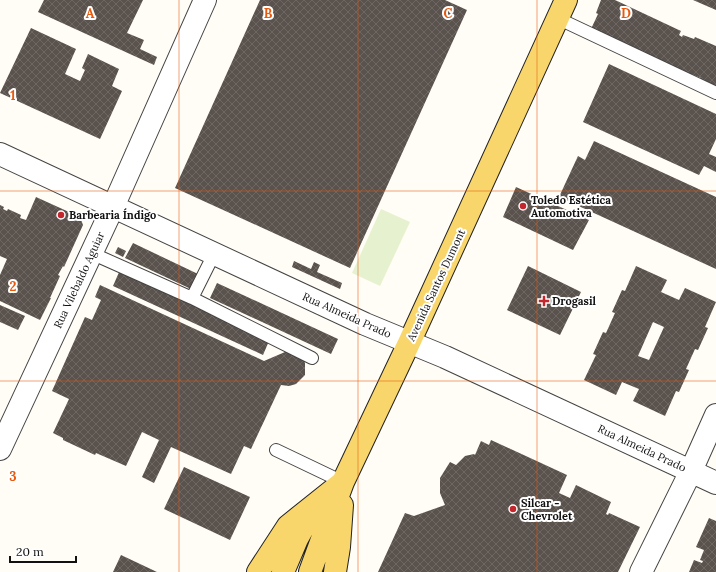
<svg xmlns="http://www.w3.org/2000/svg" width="716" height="572" font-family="Lora,serif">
<defs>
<pattern id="building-cross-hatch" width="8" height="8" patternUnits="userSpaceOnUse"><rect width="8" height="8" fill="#5a524d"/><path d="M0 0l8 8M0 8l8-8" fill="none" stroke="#6d6662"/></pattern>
</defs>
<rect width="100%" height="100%" fill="#fffdf5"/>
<path fill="#e6f2cf" d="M 381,209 L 410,222 L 380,286 L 352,273 Z"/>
<path fill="url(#building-cross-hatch)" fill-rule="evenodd" d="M 44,0 L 143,0 L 127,33 L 144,40 L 140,49 L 157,57 L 154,65 L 38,12 Z
M 260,0 L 445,0 L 467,10 L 350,268 L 175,188 Z
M 601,0 L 615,0 L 681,31 L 679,35 L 682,37 L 683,35 L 694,39 L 695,37 L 716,46 L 716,88 L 700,81 L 701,78 L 691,74 L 690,76 L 631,49 L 633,47 L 622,42 L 621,43 L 591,29 L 598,14 L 596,13 Z
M 693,0 L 716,0 L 716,10 Z
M 31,28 L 76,49 L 65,74 L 80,81 L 85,70 L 82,68 L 88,54 L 119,69 L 112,86 L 122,91 L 100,139 L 0,93 Z
M 609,64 L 716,114 L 716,139 L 709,154 L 716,157 L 716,172 L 704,166 L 699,175 L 583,122 Z
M 594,141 L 716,197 L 716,269 L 559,197 L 578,156 L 585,160 Z
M 516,187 L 589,220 L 573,250 L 503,217 Z
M 36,197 L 80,217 L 83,225 L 64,267 L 63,266 L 58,275 L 60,276 L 50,298 L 51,298 L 40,320 L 0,301 L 0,275 L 7,259 L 0,256 L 0,205 L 4,207 L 3,209 L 7,211 L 8,209 L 21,215 L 20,218 L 26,220 Z
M 133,243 L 198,274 L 191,289 L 125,258 Z
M 118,247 L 126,251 L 123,257 L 115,253 Z
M 294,261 L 311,269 L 314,262 L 320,265 L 317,272 L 342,283 L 340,289 L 292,267 Z
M 528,266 L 581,292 L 560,335 L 507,310 Z
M 636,266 L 667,280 L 661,292 L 679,300 L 685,288 L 716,302 L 705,327 L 708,328 L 698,350 L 695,349 L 686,369 L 689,370 L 679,392 L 676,391 L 665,416 L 633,401 L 639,389 L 622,382 L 616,395 L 584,380 L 596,355 L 593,354 L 603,332 L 606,333 L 615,313 L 612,312 L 622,290 L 625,291 ZM 653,322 L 664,327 L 649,360 L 638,356 Z
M 120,270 L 269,341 L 263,355 L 113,286 Z
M 217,283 L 338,339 L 331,354 L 210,298 Z
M 100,285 L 264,361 L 285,352 L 292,352 L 302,357 L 305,363 L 305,375 L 296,384 L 289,386 L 281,385 L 251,449 L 244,446 L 231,474 L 171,447 L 154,483 L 142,477 L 159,440 L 142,432 L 126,466 L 96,453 L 95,455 L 63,440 L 63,438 L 53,433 L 69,399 L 52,391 L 85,317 L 92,320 L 101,300 L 95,297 Z
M 0,305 L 25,316 L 18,330 L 0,322 Z
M 491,440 L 567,475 L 559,493 L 570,498 L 576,485 L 611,502 L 606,514 L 608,515 L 609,513 L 640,527 L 618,572 L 378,572 L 405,513 L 414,516 L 445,505 L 440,493 L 440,478 L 450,462 L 456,465 L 465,456 L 474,454 L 475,455 L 481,441 L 489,445 Z
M 184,467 L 250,497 L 230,540 L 164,509 Z
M 709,518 L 716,521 L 716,572 L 689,572 L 694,560 L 702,563 L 703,561 L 700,560 L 704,550 L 696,547 Z
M 121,555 L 157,572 L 113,572 Z"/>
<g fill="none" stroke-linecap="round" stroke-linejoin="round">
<g stroke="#444" stroke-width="14">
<path id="lane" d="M 557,18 L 716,93
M 91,253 L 192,298 L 312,358
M 192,298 L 214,254
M 276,450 L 343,482"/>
</g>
<g stroke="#444" stroke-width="24">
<path id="street" d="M 0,154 L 365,324 L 445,357 L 716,483
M 0,449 L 113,207 L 205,0
M 641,572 L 691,471 L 716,415"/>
</g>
<g stroke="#222" stroke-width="24">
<path id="primary" d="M 258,572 L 288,526 L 343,482
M 283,572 L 297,539 L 312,512
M 310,572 L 343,482 L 409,343 L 566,0
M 335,572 L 339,547 L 342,505"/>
</g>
<use href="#lane" stroke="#fff" stroke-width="12"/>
<use href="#street" stroke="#fff" stroke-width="22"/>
<use href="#primary" stroke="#f9d66b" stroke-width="22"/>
</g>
<path fill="none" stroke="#e8590c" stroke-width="1" stroke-opacity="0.55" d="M 179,0 L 179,572M 358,0 L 358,572M 537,0 L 537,572M 0,191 L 716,191M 0,381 L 716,381"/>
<g fill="#c4262e" stroke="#fff" stroke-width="1.5">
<circle cx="523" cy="206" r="4"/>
<circle cx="61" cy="215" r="4"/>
<path d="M542 295h4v4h4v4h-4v4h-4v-4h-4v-4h4z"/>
<circle cx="513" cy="509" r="4"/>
</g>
<g text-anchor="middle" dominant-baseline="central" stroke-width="4" stroke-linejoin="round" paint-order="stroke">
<g font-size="11" font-weight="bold" fill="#111" stroke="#fff" text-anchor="start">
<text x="531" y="200">Toledo Estética<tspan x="531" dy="13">Automotiva</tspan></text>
<text x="69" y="215">Barbearia Índigo</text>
<text x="552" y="301">Drogasil</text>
<text x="521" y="503">Silcar -<tspan x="521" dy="13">Chevrolet</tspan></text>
</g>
<g font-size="11" fill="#111" stroke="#fff">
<text transform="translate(79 280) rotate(-65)">Rua Vilebaldo Aguiar</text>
<text transform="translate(436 285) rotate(-65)">Avenida Santos Dumont</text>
<text transform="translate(347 315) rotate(24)">Rua Almeida Prado</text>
<text transform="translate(642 448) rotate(25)">Rua Almeida Prado</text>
</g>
</g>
<g font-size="13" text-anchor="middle" font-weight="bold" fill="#e8590c" stroke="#fff" stroke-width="4" stroke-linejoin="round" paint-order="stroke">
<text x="90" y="18">A</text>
<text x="268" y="18">B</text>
<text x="448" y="18">C</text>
<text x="626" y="18">D</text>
<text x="13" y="100">1</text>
<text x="13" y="291">2</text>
<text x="13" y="481">3</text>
</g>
<path d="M10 556v6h66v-6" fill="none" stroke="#111111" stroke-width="2"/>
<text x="16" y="556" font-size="12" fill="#111111" stroke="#ffffff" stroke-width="3" paint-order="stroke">20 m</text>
</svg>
